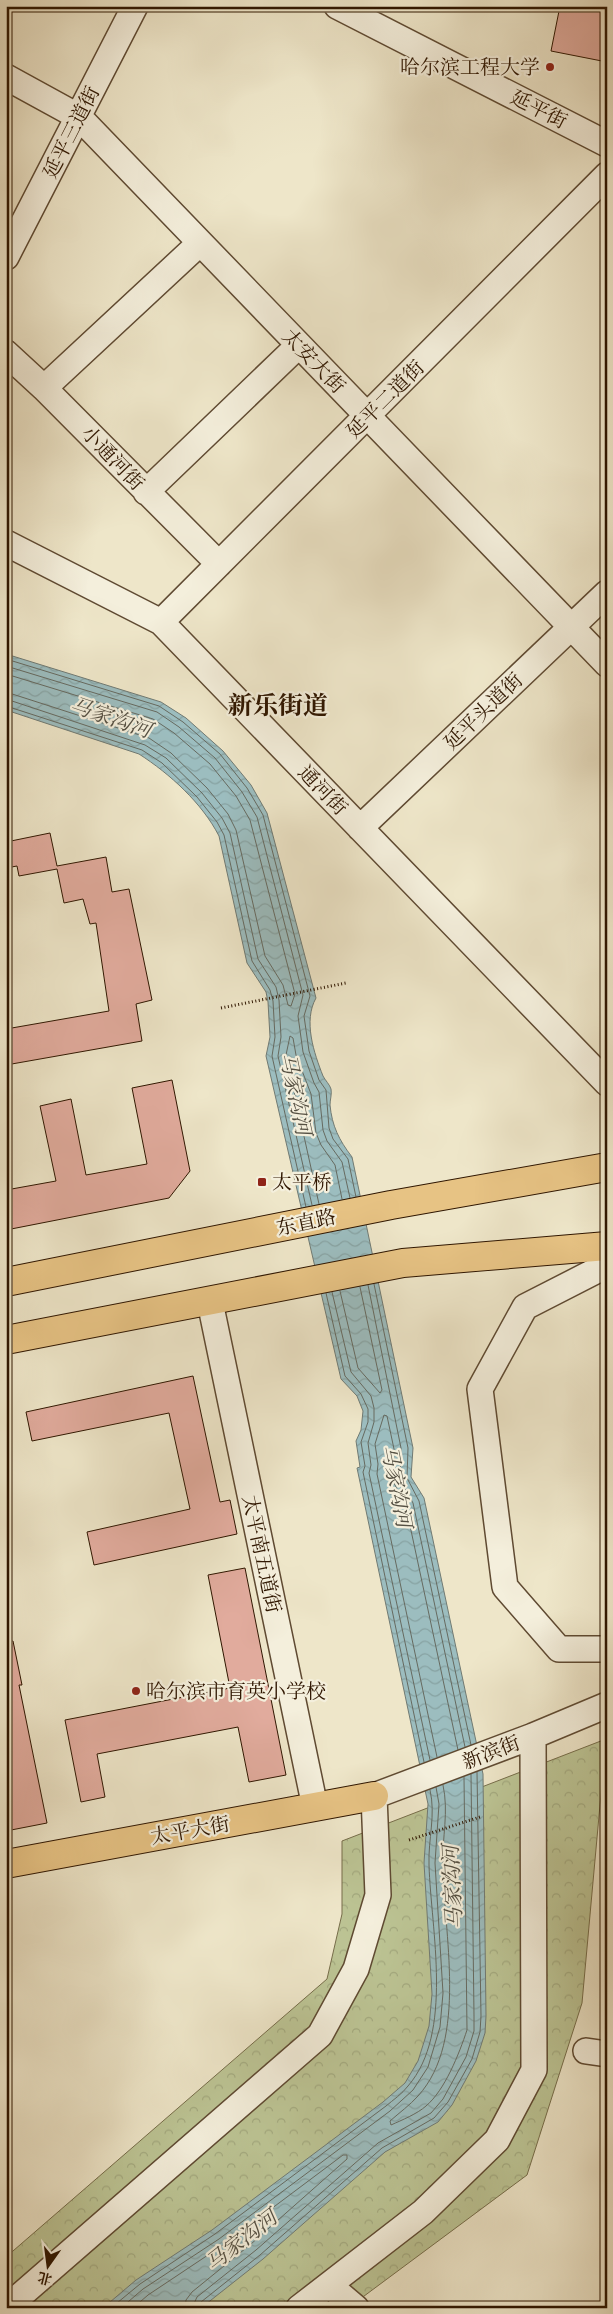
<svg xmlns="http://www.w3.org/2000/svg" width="613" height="2314" font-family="'EB Garamond','Noto Serif SC',serif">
<defs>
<pattern id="park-crowns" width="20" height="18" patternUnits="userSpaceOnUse" patternTransform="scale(1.25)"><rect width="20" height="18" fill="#bcc494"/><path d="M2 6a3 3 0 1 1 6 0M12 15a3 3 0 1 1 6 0" fill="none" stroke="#a2a87e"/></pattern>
<pattern id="water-waves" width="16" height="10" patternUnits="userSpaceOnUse" patternTransform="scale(1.25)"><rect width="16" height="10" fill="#9cbdbf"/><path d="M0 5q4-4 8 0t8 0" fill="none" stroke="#87a2a2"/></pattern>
</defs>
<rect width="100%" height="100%" fill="#eee6c9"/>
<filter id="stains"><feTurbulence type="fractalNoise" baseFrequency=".004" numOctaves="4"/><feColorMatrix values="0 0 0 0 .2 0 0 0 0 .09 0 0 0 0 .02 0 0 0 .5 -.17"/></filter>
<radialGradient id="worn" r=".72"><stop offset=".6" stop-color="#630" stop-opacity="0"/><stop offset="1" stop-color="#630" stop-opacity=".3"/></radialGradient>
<path fill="url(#park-crowns)" stroke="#766d4a" d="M 606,1739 L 582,2003 L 527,2175 L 348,2308 L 6,2308 L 6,2257 L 327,1979 L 342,1914 L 342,1841 Z"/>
<path fill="url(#water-waves)" stroke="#707a73" d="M 6,654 L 161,702 L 186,718 L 223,751 L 251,785 L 267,813 L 316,998 C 303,1021 314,1053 323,1076 C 325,1080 330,1085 331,1089 C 332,1094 330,1100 330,1105 C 332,1126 339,1140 352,1157 L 413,1448 L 411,1477 L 424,1498 L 483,1774 L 486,2016 L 485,2033 L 476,2061 L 452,2105 L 438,2122 L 385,2152 L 263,2259 L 201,2308 L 103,2308 L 136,2280 L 212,2230 L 383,2102 L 405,2083 L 418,2061 L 429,2026 L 432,1994 L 424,1863 L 428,1804 L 357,1468 L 360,1467 L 356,1441 L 361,1430 L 363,1411 L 357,1396 L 341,1379 L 266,1056 L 270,1037 L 268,1002 L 266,992 L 247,963 L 219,836 C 202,803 170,774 139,754 L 6,710 Z"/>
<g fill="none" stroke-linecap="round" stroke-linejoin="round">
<path stroke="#666a60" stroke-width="1" d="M 6,659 L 159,706 L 183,722 L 220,754 L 247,788 L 263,815 L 310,996 L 304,1016 L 309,1051 L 319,1080 L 326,1090 L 329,1128 L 333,1139 L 348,1159 L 356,1197
M 6,666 L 157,712 L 179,727 L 215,758 L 242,792 L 257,817 L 303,995 L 298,1016 L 303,1052 L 314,1083 L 319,1092 L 323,1130 L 327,1141 L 342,1162 L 350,1198
M 6,674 L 153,719 L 174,733 L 210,764 L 236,796 L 250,820 L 295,994 L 291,1006 L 288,1005 L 283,985 L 265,956 L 236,830 L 228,814 L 207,788 L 171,753 L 149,738 L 6,692
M 6,699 L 145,745 L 166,758 L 202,793 L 222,818 L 230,833 L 258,959 L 276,987 L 279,1000 L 281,1037 L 278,1056 L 312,1205
M 6,706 L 142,750 L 162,763 L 197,797 L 217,822 L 224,835 L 252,961 L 270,990 L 273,1001 L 275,1037 L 272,1056 L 306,1207
M 319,1204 L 286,1055 L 290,1036 L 293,1038 L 296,1055 L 311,1094 L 316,1133 L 321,1145 L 335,1165 L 342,1199
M 374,1284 L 408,1448 L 407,1478 L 419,1501 L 471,1745
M 368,1285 L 401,1448 L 400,1479 L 413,1503 L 465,1747
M 340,1291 L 358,1368 L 380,1393 L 382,1390 L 360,1287
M 332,1292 L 351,1372 L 371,1396 L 374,1408 L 374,1422 L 368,1443 L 371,1465 L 369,1473 L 430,1760
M 326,1293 L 345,1376 L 361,1394 L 368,1409 L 368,1422 L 361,1442 L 365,1466 L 363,1472 L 424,1762
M 437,1757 L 377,1474 L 378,1464 L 375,1444 L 384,1415 L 387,1416 L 394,1449 L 393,1481 L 406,1507 L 458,1750
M 443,1785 C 449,1812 442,1837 443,1864 C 443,1932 469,2040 418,2096 C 410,2105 399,2113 390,2121 L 391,2125 C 402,2120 417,2114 426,2106 C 445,2090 459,2054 467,2030 L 464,1777
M 111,2308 L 140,2284 L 215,2234 L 386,2106 C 393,2100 402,2094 408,2086 C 454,2033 431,1930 429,1865 C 428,1839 436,1815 430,1790
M 121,2308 L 143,2289 L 219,2239 L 390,2111 L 413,2090 L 428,2067 L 440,2027 L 443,1993 L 435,1863 L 439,1804 L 436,1787
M 133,2308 L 148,2295 L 223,2245 L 343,2155 L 347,2155 L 347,2159 L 251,2244 L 192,2292 L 186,2300 L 185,2308
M 192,2308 L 197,2297 L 256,2250 L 378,2143 L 431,2113 L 443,2099 L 466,2057 L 474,2031 L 474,2016 L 471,1774
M 199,2308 L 201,2302 L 260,2255 L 382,2148 L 434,2118 L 448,2102 L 472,2059 L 480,2032 L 481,2016 L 477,1772"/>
</g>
<path fill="#e1ab9d" stroke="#2f1600" d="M 560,6 L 607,6 L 607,62 L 551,51 Z
M 50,833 L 57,866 L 106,857 L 112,892 L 129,889 L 152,1000 L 136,1004 L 142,1041 L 6,1065 L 6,1029 L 109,1011 L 96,923 L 90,924 L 83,899 L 64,903 L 57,869 L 19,876 L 17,866 L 6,868 L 6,842 Z
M 172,1080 L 190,1171 L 169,1198 L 6,1230 L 6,1190 L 56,1181 L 40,1106 L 71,1099 L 86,1175 L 147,1164 L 132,1088 Z
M 193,1376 L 220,1502 L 230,1500 L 237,1534 L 94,1565 L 87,1532 L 190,1509 L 169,1413 L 32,1441 L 26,1412 Z
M 245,1568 L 286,1775 L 249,1782 L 238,1727 L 97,1754 L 105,1797 L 81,1802 L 65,1720 L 230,1688 L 208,1575 Z
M 6,1641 L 13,1641 L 22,1685 L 19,1685 L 47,1823 L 6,1831 L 6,1800 L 11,1799 L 6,1772 Z"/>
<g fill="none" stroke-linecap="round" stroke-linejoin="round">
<g stroke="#5f4a32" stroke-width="28">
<path id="minor" d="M 337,6 L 607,144
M 6,77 L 79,117 L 607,664
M 6,257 L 135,6
M 6,353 L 44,388 L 219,564
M 44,388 L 200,243
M 146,492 L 299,345
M 6,543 L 161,622 L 607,1083
M 161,622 L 607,175
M 360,828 L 607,593
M 607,1265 L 525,1307 L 480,1389 L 505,1587 L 559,1649 L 607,1649
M 210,1302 L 315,1807
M 586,2051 L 607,2054
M 329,2285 L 356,2308
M 6,2308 L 320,2035 L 356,1969 L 378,1895 L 374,1796 L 533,1736 L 607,1705
M 299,2308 L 423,2212 L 497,2140 L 534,2070 L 533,1736"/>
</g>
<g stroke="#2f1600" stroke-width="30">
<path id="major" d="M 6,1864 L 374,1796"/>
</g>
<g stroke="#2f1600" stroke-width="30">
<path id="highway" d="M 6,1282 L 391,1205 L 607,1167
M 6,1340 L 403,1263 L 607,1246"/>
</g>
<path stroke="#2f1600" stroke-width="3" stroke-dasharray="1 2.5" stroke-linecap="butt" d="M 221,1008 L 346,983
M 409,1840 L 480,1817"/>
<use href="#minor" stroke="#f4efdc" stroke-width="25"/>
<use href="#major" stroke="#e7c384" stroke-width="28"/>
<use href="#highway" stroke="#e7c384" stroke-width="28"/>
</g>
<g fill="#8f2418" stroke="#f4efdc" stroke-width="2">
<circle cx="550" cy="67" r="5"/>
<rect x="257" y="1177" width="10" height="10" rx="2.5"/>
<circle cx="136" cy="1691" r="5"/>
</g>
<g text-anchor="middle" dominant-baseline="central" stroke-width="4.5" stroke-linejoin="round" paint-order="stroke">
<g font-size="20" fill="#2f1600" stroke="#f4efdc" text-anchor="start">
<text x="540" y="67" text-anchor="end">哈尔滨工程大学</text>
<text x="272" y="1182">太平桥</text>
<text x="146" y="1691">哈尔滨市育英小学校</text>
</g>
<g font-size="20" fill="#2f1600" stroke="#f4efdc">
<text transform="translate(539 109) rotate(27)">延平街</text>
<text transform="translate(71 132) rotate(-63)">延平三道街</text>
<text transform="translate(314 361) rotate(46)">太安大街</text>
<text transform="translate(385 399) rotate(-45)">延平二道街</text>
<text transform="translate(113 458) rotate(46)">小通河街</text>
<text transform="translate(483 711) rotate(-44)">延平头道街</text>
<text transform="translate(323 790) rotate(46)">通河街</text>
<text transform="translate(306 1222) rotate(-12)">东直路</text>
<text transform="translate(262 1554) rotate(78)">太平南五道街</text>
<text transform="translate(491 1752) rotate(-21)">新滨街</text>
<text transform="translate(190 1830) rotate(-10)">太平大街</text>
</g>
<g font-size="21" font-style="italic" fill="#555043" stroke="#f4efdc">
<text transform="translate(111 717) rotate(19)">马家沟河</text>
<text transform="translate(296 1094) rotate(78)">马家沟河</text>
<text transform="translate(397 1486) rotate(79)">马家沟河</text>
<text transform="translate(452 1887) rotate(-93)">马家沟河</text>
<text transform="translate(241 2240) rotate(-38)">马家沟河</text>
</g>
<g font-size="25" font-weight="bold" fill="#2f1600" stroke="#f4efdc">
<text x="278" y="705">新乐街道</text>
</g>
</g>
<rect width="613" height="2314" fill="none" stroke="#eee6c9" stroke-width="25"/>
<rect x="8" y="8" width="598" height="2299" fill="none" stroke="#2f1600" stroke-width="2.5"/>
<rect x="12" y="12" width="588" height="2289" fill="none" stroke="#2f1600"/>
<g transform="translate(48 2266) rotate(194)" stroke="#f4efdc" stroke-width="4" paint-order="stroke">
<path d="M0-4L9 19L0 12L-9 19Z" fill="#2f1600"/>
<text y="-8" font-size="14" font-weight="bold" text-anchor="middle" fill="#2f1600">北</text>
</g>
<rect width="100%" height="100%" filter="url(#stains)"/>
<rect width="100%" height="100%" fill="url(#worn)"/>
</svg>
